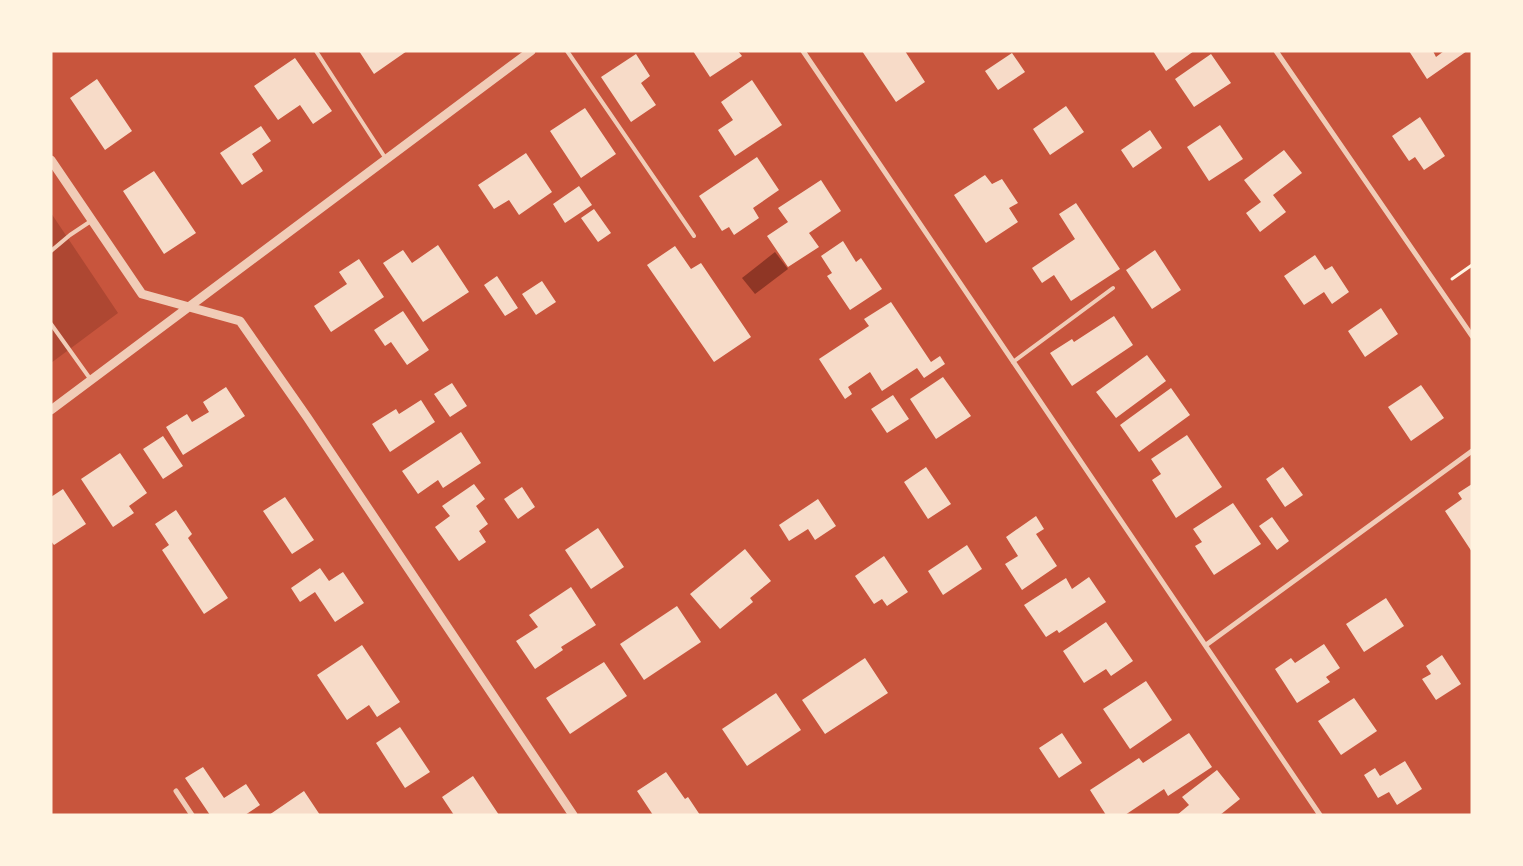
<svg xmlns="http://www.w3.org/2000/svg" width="1523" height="866" font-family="'Roboto Serif',serif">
<rect width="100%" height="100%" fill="#c8553d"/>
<path fill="#ae4732" d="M 51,213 L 118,313 L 51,363 Z"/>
<path fill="#8f3625" d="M 775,252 L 788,269 L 755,294 L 742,278 Z"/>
<path fill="#f7dbc8" d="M 359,51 L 407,51 L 374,74 Z
M 693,51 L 738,51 L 742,56 L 710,77 Z
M 862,51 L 905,51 L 925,82 L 896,102 Z
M 1153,51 L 1194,51 L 1166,71 Z
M 1409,51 L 1433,51 L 1436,57 L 1444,51 L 1467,51 L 1427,79 Z
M 1012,53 L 1025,72 L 998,90 L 985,71 Z
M 636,54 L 650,76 L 641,83 L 656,105 L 631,122 L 601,77 Z
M 1211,54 L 1231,83 L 1194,107 L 1175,79 Z
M 295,58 L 332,111 L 313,124 L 300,105 L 278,120 L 254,86 Z
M 97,79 L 132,131 L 105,150 L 70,98 Z
M 752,80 L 782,125 L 735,156 L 718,130 L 733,120 L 721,102 Z
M 1066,106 L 1084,132 L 1050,155 L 1033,129 Z
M 585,108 L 616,154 L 581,178 L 550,131 Z
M 1420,117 L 1445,156 L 1424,170 L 1415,157 L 1409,161 L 1392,136 Z
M 1220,125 L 1243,159 L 1209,181 L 1187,147 Z
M 261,126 L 271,141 L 252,154 L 263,171 L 242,185 L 220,153 Z
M 1150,130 L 1162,148 L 1133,168 L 1121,150 Z
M 1284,150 L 1302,173 L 1273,195 L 1286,212 L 1260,232 L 1246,213 L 1261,202 L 1244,180 Z
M 526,153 L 552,192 L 519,215 L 509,200 L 494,209 L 478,185 Z
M 757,157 L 779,190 L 753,208 L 759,218 L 734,235 L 729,227 L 722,231 L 699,196 Z
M 154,171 L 196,233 L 164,254 L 123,191 Z
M 985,175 L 992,184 L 1002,179 L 1018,203 L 1009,208 L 1018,222 L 986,243 L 954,195 Z
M 821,180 L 841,211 L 809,233 L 819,247 L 788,267 L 767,236 L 788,222 L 778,208 Z
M 579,186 L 592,205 L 565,223 L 553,204 Z
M 1076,203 L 1120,269 L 1071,301 L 1054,275 L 1042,283 L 1032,268 L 1075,239 L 1059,214 Z
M 594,209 L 611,233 L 598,242 L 581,218 Z
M 843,241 L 856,262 L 861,258 L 882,289 L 850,310 L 827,276 L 832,273 L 821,256 Z
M 438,245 L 469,292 L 423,322 L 383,263 L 403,250 L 412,263 Z
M 675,246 L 691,269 L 701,263 L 751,337 L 714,362 L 647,265 Z
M 1155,250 L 1181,290 L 1152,309 L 1126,270 Z
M 1315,255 L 1325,270 L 1332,266 L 1349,292 L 1332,304 L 1324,292 L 1304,305 L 1284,276 Z
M 359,259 L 384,297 L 331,332 L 314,306 L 347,284 L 339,272 Z
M 497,276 L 518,308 L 505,316 L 484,285 Z
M 542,281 L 556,302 L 536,315 L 522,294 Z
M 891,302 L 931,362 L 940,356 L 945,364 L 924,378 L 917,368 L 882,391 L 870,372 L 848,387 L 852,394 L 845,399 L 819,359 L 869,326 L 864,319 Z
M 1381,308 L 1398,334 L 1365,357 L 1348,331 Z
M 403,311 L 429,350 L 407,365 L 391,342 L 385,346 L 374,330 Z
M 1114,316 L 1133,345 L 1072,386 L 1050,353 L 1072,339 L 1074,342 Z
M 1147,355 L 1166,381 L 1116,418 L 1096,392 Z
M 943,377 L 971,416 L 936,439 L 910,399 Z
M 452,383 L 467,406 L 450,417 L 434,394 Z
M 1421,385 L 1444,418 L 1411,441 L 1388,407 Z
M 226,387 L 245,416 L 183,455 L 166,427 L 187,414 L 192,422 L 209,412 L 203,402 Z
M 1171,388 L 1190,415 L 1139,452 L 1120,425 Z
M 893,395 L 909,419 L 887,433 L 871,409 Z
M 421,400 L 435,422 L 390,452 L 372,424 L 396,409 L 399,414 Z
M 461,432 L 481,463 L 443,488 L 438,480 L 418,494 L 402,471 Z
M 1187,435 L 1222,487 L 1176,518 L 1152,480 L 1161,474 L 1151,459 Z
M 163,436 L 183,466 L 163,479 L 143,449 Z
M 120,453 L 147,493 L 129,506 L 134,513 L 113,527 L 81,479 Z
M 926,467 L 951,504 L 928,519 L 904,482 Z
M 1283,467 L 1303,495 L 1285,507 L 1266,479 Z
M 474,484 L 485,499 L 476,506 L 488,524 L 479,531 L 486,542 L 459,561 L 435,527 L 450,516 L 442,506 Z
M 1472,484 L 1472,552 L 1445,511 L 1462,499 L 1458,493 Z
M 522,487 L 535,507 L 518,519 L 504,499 Z
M 63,489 L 86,524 L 54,545 L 51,541 L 51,497 Z
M 285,497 L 314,540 L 292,554 L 263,511 Z
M 818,499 L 836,526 L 815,540 L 808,529 L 789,541 L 779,525 Z
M 1233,503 L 1261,544 L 1214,575 L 1195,546 L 1202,542 L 1193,529 Z
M 176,510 L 192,534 L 188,538 L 228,598 L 204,614 L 162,550 L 169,545 L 155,524 Z
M 1036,516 L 1044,529 L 1036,534 L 1057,566 L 1022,590 L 1005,564 L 1018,556 L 1006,537 Z
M 1272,517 L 1289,541 L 1277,550 L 1259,526 Z
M 598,528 L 624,567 L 591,589 L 565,550 Z
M 967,545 L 982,569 L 943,595 L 928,571 Z
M 745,549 L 771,581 L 750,598 L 753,602 L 720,629 L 690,594 Z
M 884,556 L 908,592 L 887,606 L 882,599 L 874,604 L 855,576 Z
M 320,568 L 329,581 L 343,572 L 364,603 L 335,622 L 315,592 L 300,602 L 291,588 Z
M 1089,577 L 1106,602 L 1059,633 L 1057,630 L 1046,637 L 1024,605 L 1066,578 L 1072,589 Z
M 571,587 L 596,625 L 561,647 L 563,650 L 535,669 L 516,641 L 538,627 L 529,615 Z
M 1386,598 L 1404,626 L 1364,652 L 1346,624 Z
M 677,606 L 701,642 L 644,680 L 620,644 Z
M 1106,622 L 1133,661 L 1111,676 L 1106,669 L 1084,683 L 1063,651 Z
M 1324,644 L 1340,668 L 1326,677 L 1330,682 L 1297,703 L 1275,669 L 1291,658 L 1295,663 Z
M 362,645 L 400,702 L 377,717 L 369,705 L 347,720 L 317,675 Z
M 1442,655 L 1461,684 L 1436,700 L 1422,679 L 1431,674 L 1426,666 Z
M 865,658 L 888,693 L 825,734 L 802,700 Z
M 604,662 L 627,696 L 570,734 L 546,698 Z
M 1146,681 L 1172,720 L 1130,749 L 1103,709 Z
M 776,693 L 801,730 L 747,766 L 722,729 Z
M 1354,698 L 1377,731 L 1341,755 L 1318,721 Z
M 400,727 L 430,772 L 405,788 L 376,743 Z
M 1062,733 L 1082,763 L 1059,778 L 1039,748 Z
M 1189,733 L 1212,767 L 1168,796 L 1164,789 L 1125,815 L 1106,815 L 1090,790 L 1139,758 L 1143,763 Z
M 1405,761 L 1422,789 L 1397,805 L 1389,792 L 1378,798 L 1364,775 L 1375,768 L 1380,776 Z
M 203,767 L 224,798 L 246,784 L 260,805 L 245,815 L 210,815 L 185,778 Z
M 1217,770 L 1240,799 L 1220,815 L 1177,815 L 1189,805 L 1182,797 Z
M 666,772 L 685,799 L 688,797 L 700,815 L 653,815 L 637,791 Z
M 473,776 L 499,815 L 454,815 L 442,797 Z
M 304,791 L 320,815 L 269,815 Z"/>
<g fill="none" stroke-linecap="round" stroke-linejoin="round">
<path stroke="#fff3e0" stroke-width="3" d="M 1452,279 L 1472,265"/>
<path stroke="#f1ccb7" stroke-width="4" d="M 316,51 L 386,159
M 567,51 L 694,236
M 51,251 L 70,235 L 91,221
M 51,324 L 91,380
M 1013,362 L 1113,288"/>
<path stroke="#f1ccb7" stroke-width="5" d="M 803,51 L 1320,815
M 1276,51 L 1472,336
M 1206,645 L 1472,451
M 176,791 L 192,815"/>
<path stroke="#f1ccb7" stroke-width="9" d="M 51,160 L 142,294 L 240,321 L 307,417 L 573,815
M 51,410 L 531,51"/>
</g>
<rect width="1523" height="866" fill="none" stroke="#fff3e0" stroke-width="105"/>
</svg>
